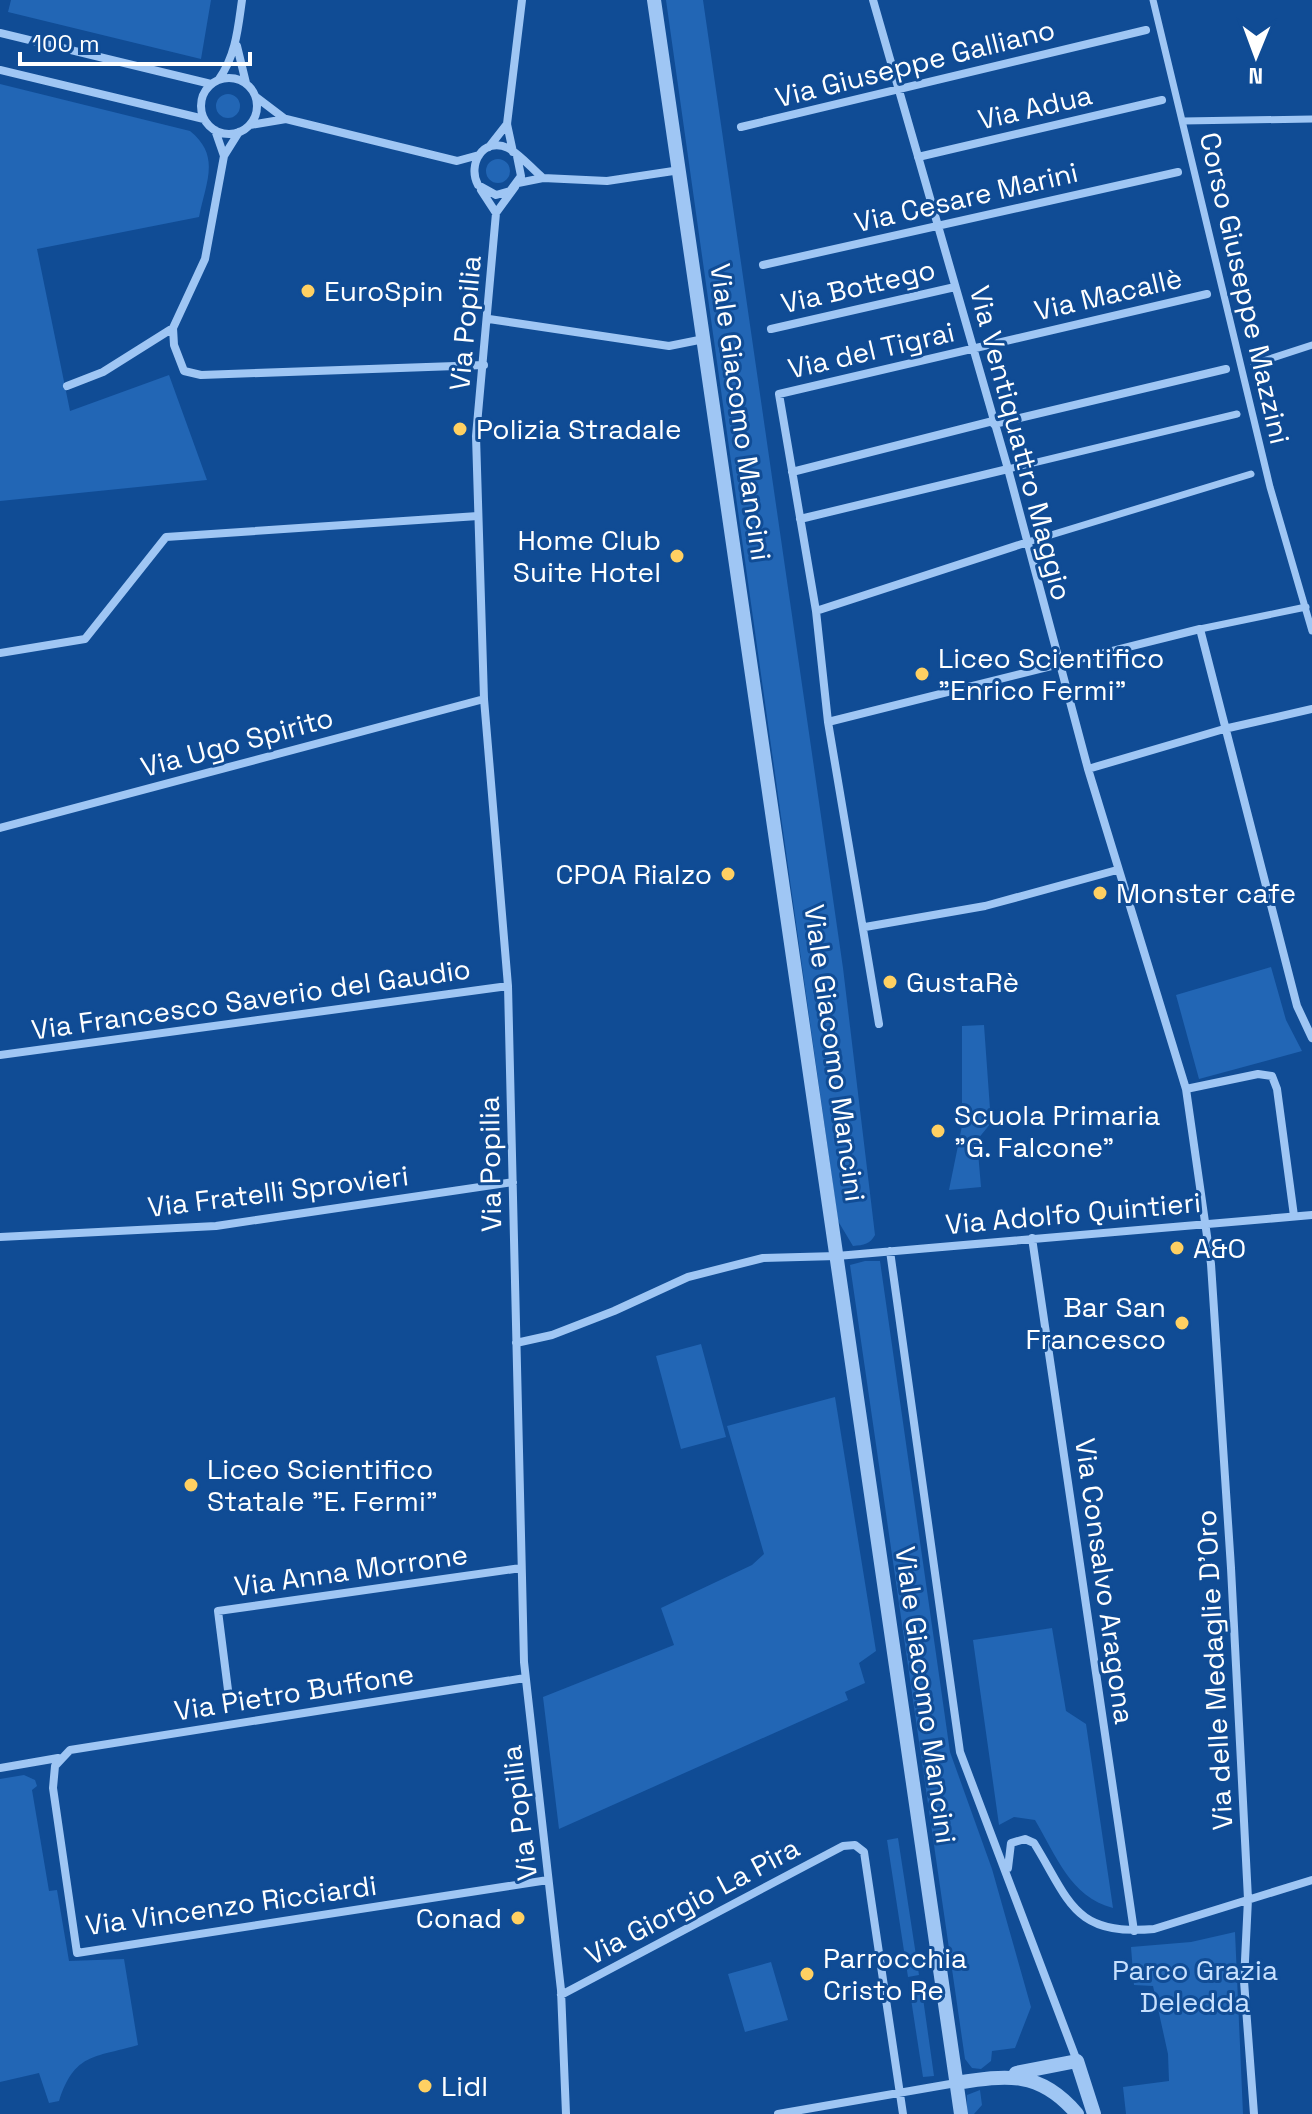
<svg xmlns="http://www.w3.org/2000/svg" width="1312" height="2114" font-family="'Space Grotesk',sans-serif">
<rect width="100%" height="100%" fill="#104c95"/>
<path fill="#2266b5" d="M 11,0 L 211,0 L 201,59 L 8,12 Z
M 666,0 L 703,0 L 843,968 L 875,1235 C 870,1244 864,1245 853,1246 L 838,1221 Z
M 0,84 L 190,131 C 221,156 206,182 199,217 L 37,249 L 70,411 L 169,375 L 207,480 L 0,501 Z
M216 106a12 12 0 1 1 24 0a12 12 0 1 1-24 0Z
M486 171a12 12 0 1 1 24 0a12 12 0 1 1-24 0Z
M 1271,967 L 1286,1020 L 1302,1051 L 1199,1079 L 1176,995 Z
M 984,1025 L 991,1123 L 977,1140 L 981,1187 L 949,1190 L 962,1126 L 962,1026 Z
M 865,1261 L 880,1261 L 950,1752 L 992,1869 L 1031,2007 L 1015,2048 L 992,2051 L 991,2061 L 981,2069 L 972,2068 L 965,2059 L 850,1265 Z
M 701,1344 L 726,1437 L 681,1449 L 656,1356 Z
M 835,1397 L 876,1651 L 859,1663 L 865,1683 L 845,1692 L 848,1700 L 559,1829 L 543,1697 L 674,1645 L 661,1608 L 752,1565 L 764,1554 L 727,1426 Z
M 1052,1628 L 1066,1711 L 1086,1724 L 1113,1908 C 1070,1897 1056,1855 1035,1820 L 1014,1817 L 999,1825 L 973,1640 Z
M 24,1775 L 35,1780 L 37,1786 L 32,1790 L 49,1891 L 57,1890 L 69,1961 L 124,1959 L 138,2045 C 93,2058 75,2053 59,2101 L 49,2103 L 39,2073 L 0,2082 L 0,1779 Z
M 898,1838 L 919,1975 L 908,1977 L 887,1840 Z
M 1235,1932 L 1243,2114 L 1126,2114 L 1123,2087 L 1169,2081 L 1168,2054 L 1153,1986 L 1134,1985 L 1131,1947 L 1191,1942 Z
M 771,1962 L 788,2020 L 745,2032 L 728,1974 Z
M 921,1984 L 934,2076 L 923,2077 L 909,1986 Z
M 980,2090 L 982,2105 L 974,2114 L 967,2114 L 967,2095 Z"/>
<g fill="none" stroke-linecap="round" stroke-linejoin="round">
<path stroke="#9fc6f4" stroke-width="7" d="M 1153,0 L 1270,487 L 1312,631
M 1183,121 L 1312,119
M 1254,364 L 1312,345
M 1008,469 L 1237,414
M 1028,542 L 1251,474
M 1200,629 L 1306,607"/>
<path stroke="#9fc6f4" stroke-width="8" d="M 873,0 L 1008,469 L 1088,769 L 1186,1089 L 1211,1264 L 1231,1568 L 1248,1899 L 1244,1981 L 1254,2114
M 0,33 L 211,84
M 237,46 L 246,83
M 0,70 L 204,119
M201 106a28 28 0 1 1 56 0a28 28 0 1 1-56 0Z
M 219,79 C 236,55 238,28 242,0
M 256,97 L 285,119
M 250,125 L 286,119 L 457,161 L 479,155
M 741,127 L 1146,30
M 215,130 L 224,156
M 489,147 L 507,124
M 513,152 L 507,124 L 522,0
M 517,156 L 521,176 L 510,191 L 496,195 L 478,185 C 467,165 483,136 508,148 C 521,155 532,169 543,178
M 918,157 L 1162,100
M 518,183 L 543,178 L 607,181 L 680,170
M 515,187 L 496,213 L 476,436 L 484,699 L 508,986 L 524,1662 L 561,1990 L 566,2114
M 481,190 L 496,213
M 763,265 L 1178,172
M 489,319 L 669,346 L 704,339
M 173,328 L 174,345 L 184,371 L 201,375 L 484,365
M 771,329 L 955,287
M 67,386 L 103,372 L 173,328 L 205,259 L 224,156 L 239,132
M 994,424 L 1226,369
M 792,472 L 993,421
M 800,519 L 1008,469
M 816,611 L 1028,542
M 0,653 L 85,639 L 166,537 L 478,516
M 828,722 L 1200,629 L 1297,1006 L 1312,1038
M 1088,769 L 1224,729 L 1312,709
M 0,828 L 484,699
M 865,927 L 985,906 L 1117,870
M 879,1024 L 828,722 L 816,611 L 779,394 L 1207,294
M 0,1055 L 508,986
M 1186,1089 L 1258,1074 L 1272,1076 L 1277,1089 L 1294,1216
M 0,1237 L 216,1226 L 513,1182
M 1032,1238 L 1134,1931
M 890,1251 L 960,1752 L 1077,2061
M 516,1343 L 552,1335 L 614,1311 L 688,1277 L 763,1258 L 837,1256 L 1312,1215
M 525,1678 L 70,1750 L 55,1766 L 53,1788 L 77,1953 L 548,1880
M 228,1690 L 218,1611 L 521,1568
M 0,1768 L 58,1758
M 1008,1868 L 1011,1843 L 1025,1839 L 1034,1843 C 1070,1901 1073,1936 1154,1929 L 1312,1880
M 561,1995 L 843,1846 L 855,1845 L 864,1852 L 903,2114
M 778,2114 L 956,2083"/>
<path stroke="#9fc6f4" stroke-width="14" d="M 654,0 L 961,2114
M 1016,2073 L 1077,2061 L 1094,2114
M 956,2083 C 1007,2075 1040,2070 1077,2114"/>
</g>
<g fill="#ffd062" stroke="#104c95" stroke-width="3">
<circle cx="308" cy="291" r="8"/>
<circle cx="460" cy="429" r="8"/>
<circle cx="677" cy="556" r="8"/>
<circle cx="922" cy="674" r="8"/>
<circle cx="728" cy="874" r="8"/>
<circle cx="1100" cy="893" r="8"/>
<circle cx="890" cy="982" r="8"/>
<circle cx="938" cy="1131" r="8"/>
<circle cx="1177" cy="1248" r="8"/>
<circle cx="1182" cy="1323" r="8"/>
<circle cx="191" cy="1485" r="8"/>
<circle cx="518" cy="1918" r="8"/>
<circle cx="807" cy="1974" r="8"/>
<circle cx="425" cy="2086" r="8"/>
</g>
<g text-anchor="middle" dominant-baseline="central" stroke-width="6" stroke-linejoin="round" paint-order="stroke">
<g font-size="28" fill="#fff" stroke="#104c95">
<text transform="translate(915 63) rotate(-14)">Via Giuseppe Galliano</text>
<text transform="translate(1035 107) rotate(-13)">Via Adua</text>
<text transform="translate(966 197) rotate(-13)">Via Cesare Marini</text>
<text transform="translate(858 286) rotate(-13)">Via Bottego</text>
<text transform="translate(1245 288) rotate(77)">Corso Giuseppe Mazzini</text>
<text transform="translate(1108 294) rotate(-13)">Via Macallè</text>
<text transform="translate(465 323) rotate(-85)">Via Popilia</text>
<text transform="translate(871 350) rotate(-13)">Via del Tigrai</text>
<text transform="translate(741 412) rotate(82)">Viale Giacomo Mancini</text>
<text transform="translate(1021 443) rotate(75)">Via Ventiquattro Maggio</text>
<text transform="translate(237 742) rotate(-15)">Via Ugo Spirito</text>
<text transform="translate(251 999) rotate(-8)">Via Francesco Saverio del Gaudio</text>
<text transform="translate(835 1053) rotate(82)">Viale Giacomo Mancini</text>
<text transform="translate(490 1164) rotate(-91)">Via Popilia</text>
<text transform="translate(278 1191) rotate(-7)">Via Fratelli Sprovieri</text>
<text transform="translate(1073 1213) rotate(-5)">Via Adolfo Quintieri</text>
<text transform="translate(351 1570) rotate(-8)">Via Anna Morrone</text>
<text transform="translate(1105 1581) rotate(82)">Via Consalvo Aragona</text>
<text transform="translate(1214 1670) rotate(-93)">Via delle Medaglie D'Oro</text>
<text transform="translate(294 1692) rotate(-9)">Via Pietro Buffone</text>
<text transform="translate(926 1695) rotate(82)">Viale Giacomo Mancini</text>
<text transform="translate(519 1813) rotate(-97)">Via Popilia</text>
<text transform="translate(692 1901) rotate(-28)">Via Giorgio La Pira</text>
<text transform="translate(231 1905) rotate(-8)">Via Vincenzo Ricciardi</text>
</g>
<g font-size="28" fill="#fff" stroke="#104c95" text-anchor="start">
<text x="324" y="291">EuroSpin</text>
<text x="476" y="429">Polizia Stradale</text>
<text x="661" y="540" text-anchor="end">Home Club<tspan x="661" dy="32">Suite Hotel</tspan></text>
<text x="938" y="658">Liceo Scientifico<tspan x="938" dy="32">"Enrico Fermi"</tspan></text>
<text x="712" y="874" text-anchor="end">CPOA Rialzo</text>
<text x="1116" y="893">Monster cafe</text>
<text x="906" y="982">GustaRè</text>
<text x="954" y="1115">Scuola Primaria<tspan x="954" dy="32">"G. Falcone"</tspan></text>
<text x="1193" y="1248">A&amp;O</text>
<text x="1166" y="1307" text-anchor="end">Bar San<tspan x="1166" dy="32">Francesco</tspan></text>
<text x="207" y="1469">Liceo Scientifico<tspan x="207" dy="32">Statale "E. Fermi"</tspan></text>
<text x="502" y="1918" text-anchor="end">Conad</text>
<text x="823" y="1958">Parrocchia<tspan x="823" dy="32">Cristo Re</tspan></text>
<text x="441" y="2086">Lidl</text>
</g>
<g font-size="28" fill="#c7e0fe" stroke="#104c95">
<text x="1195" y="1970">Parco Grazia<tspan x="1195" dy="32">Deledda</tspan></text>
</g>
</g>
<g transform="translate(1256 56) rotate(181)" stroke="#104c95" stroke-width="6" paint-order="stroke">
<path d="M0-6L14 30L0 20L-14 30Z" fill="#ffffff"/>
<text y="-12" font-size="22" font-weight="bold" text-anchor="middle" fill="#ffffff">N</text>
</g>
<path d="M20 52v12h230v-12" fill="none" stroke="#ffffff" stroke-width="4"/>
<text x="32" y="52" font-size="24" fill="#ffffff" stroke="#104c95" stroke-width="6" paint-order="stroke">100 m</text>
</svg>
